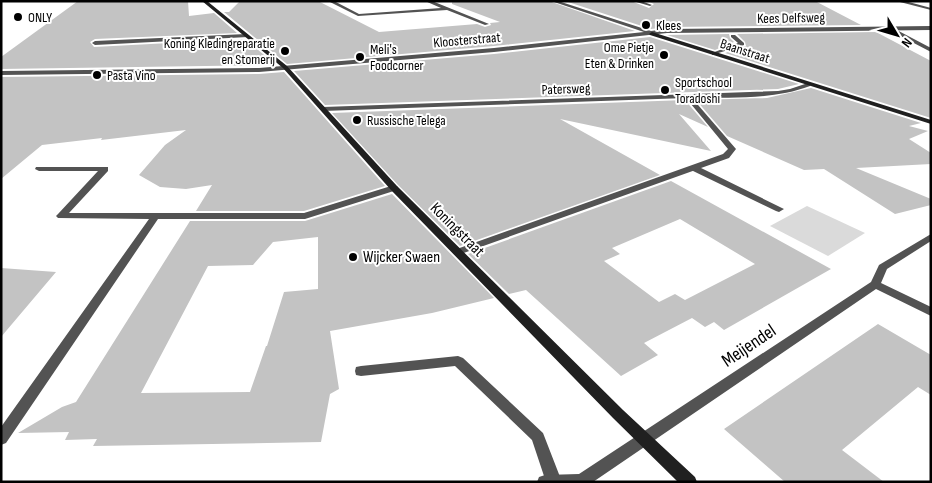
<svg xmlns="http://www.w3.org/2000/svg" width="932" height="483" font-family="'Sofia Sans Condensed',sans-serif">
<rect width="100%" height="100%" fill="#fff"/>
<path fill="#dadada" d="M 807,206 L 865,233 L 828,256 L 770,226 Z"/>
<path fill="#c3c3c3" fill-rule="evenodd" d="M 78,1 L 188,1 L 189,16 L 214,13 L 237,33 L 95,39 L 90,42 L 94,47 L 245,39 L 276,65 L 1,69 L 1,57 Z
M 240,1 L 318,1 L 379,32 L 477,24 L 485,27 L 491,25 L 490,23 L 500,22 L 452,4 L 452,1 L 549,1 L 635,31 L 494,46 L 287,64 L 224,12 L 229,12 Z
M 565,1 L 631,1 L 649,8 L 654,4 L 647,1 L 815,1 L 861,25 L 667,27 L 651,29 Z
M 876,32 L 931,61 L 931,118 L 725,53 L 746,46 L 745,42 L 737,34 Z
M 729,34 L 730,38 L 734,42 L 715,50 L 667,35 Z
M 650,37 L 799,84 L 778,89 L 325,105 L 294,71 L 494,54 Z
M 284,72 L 385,186 L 304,211 L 196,211 L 212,185 L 186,189 L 160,187 L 139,175 L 165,145 L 186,130 L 101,140 L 102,138 L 42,145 L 1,179 L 1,77 L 259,74 Z
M 811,88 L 921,123 L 909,126 L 928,131 L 909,139 L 931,153 L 931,164 L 856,168 L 931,199 L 931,205 L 895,214 L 824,169 L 804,170 L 727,136 L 696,100 L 767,98 Z
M 685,100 L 708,127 L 679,114 L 711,151 L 560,119 L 660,175 L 460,246 L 398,185 L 332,113 Z
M 671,181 L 831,269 L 724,330 L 714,322 L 705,327 L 692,318 L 644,343 L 658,355 L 621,376 L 526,290 L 509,294 L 468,254 ZM 680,219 L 755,264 L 685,300 L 675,294 L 659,302 L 604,261 L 620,254 L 612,248 Z
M 392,194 L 494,298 L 432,313 L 330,331 L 339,389 L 330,394 L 321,442 L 93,446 L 97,439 L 65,440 L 69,432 L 18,433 L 62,407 L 76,402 L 190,221 L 305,221 ZM 318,237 L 318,289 L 284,292 L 267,346 L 266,346 L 250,392 L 141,393 L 208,266 L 253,265 L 273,242 Z
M 1,268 L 56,272 L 1,337 Z
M 878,324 L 931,355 L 931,395 L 918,387 L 842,450 L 884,482 L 785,482 L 724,429 Z"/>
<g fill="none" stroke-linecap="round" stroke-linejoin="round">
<path fill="#535353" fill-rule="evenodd" d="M 633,1 L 641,1 L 652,5 L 650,6 Z
M 887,27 L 891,27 L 931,48 L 931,52 L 887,29 Z
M 246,34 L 248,35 L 248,37 L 95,45 L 92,43 L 95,41 Z
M 731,35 L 735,35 L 744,43 L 744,45 L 712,55 L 712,53 L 738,43 L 731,37 Z
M 691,166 L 697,166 L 784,209 L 779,212 L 776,211 L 691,170 Z
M 458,356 L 463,358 L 543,433 L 562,482 L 546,482 L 532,440 L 455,366 L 361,376 L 356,375 L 355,371 L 356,367 L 361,366 Z"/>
<path fill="#535353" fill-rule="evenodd" d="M 328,1 L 334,1 L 359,14 L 441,8 L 425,1 L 432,1 L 489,24 L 485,25 L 447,10 L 358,16 Z
M 551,1 L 558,1 L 651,31 L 667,29 L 931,26 L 931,30 L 667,33 L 494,52 L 259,72 L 1,75 L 1,71 L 259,68 L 494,48 L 644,32 Z
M 896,1 L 905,1 L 931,8 L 931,10 Z
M 808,83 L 811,85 L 810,86 C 773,100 732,97 692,98 L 736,149 L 729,158 L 458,255 L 453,252 L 454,250 L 723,154 L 728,149 L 686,98 L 323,111 L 320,109 L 323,107 L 778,91 L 790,89 Z
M 36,167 L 108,167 L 108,171 L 69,213 L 304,213 L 391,186 L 397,186 L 398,188 L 397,190 L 305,219 L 158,219 L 6,443 L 1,445 L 1,427 L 149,219 L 58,218 L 56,216 L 58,214 L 98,171 L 39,171 L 35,169 Z
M 931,234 L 931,241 L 887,269 L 881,283 L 931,307 L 931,316 L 876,289 L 593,482 L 537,482 L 539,477 L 545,475 L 579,474 L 871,282 L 879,265 Z"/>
<path fill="#202020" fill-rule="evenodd" d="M 202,1 L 207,1 L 287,66 L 397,186 L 623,410 L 695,477 L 697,482 L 678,482 L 613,418 L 391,190 L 283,68 Z
M 652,32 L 931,120 L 931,124 L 650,35 L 649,34 Z"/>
</g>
<g fill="#000" stroke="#fff" stroke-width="2">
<circle cx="18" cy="17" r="5"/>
<circle cx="646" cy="25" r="5"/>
<circle cx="285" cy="51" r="5"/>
<circle cx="664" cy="55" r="5"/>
<circle cx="360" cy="57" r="5"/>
<circle cx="97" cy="75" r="5"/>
<circle cx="665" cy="90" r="5"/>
<circle cx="357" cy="120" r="5"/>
<circle cx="353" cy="257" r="5"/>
</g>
<g text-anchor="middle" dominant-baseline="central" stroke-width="4" stroke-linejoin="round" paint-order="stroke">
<g font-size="14" fill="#000" stroke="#fff" text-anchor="start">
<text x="28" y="17">ONLY</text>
<text x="656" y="25">Klees</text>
<text x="275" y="43" text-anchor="end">Koning Kledingreparatie<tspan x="275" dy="16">en Stomerij</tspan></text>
<text x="654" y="47" text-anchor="end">Ome Pietje<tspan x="654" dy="16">Eten &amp; Drinken</tspan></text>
<text x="370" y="49">Meli's<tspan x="370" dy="16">Foodcorner</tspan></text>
<text x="107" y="75">Pasta Vino</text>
<text x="675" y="82">Sportschool<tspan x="675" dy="16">Toradoshi</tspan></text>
<text x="367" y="120">Russische Telega</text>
</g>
<g font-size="14" fill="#000" stroke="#fff">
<text transform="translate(791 18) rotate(-1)">Kees Delfsweg</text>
<text transform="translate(467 40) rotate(-5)">Kloosterstraat</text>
<text transform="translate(745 51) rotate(18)">Baanstraat</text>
<text transform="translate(566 89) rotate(-2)">Patersweg</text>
</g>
<g font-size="16" fill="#000" stroke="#fff">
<text transform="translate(457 230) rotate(45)">Koningstraat</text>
</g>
<g font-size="16" fill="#000" stroke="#fff" text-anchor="start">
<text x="363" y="257">Wijcker Swaen</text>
</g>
<g font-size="19" fill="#000" stroke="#fff">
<text transform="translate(749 346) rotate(-34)">Meijendel</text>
</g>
</g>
<rect width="932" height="483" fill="none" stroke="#000000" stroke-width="5"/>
<g transform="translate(897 35) rotate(128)" stroke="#ffffff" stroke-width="4" paint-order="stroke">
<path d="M0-4L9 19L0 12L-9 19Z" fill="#000000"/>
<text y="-8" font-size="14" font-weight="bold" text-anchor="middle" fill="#000000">N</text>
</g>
</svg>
